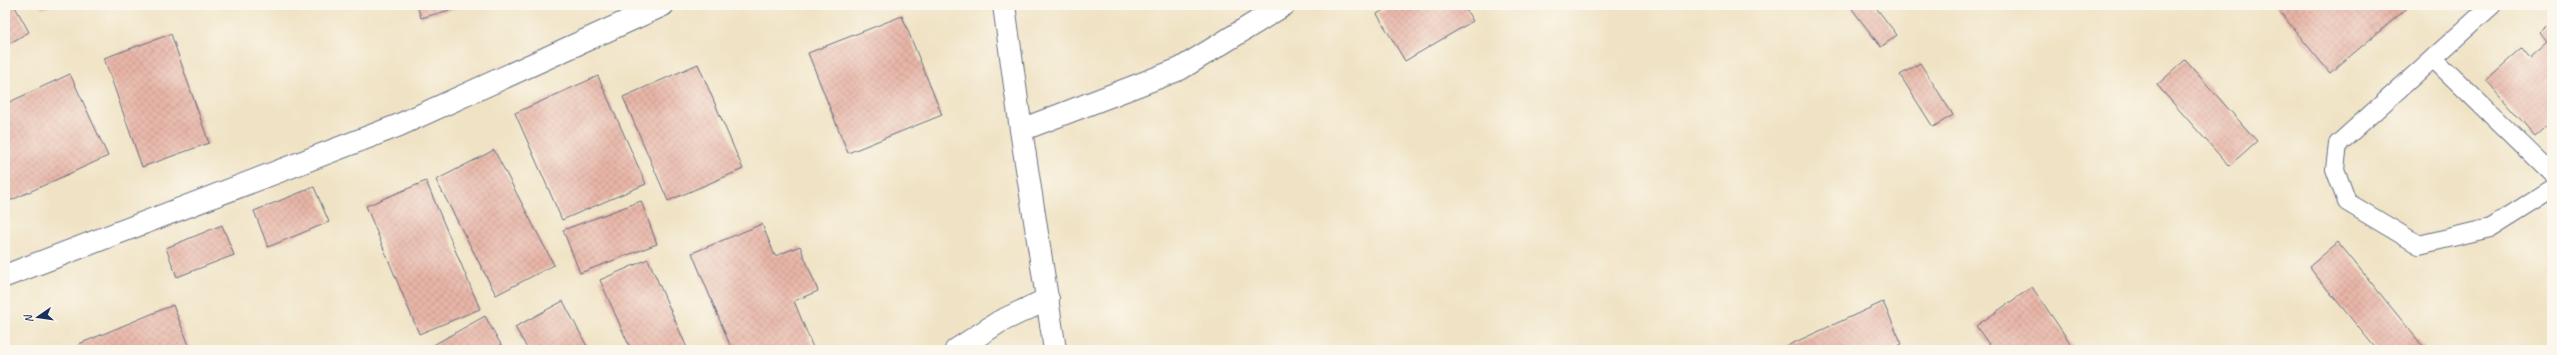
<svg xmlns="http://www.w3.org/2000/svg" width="2557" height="355" font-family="Caveat,sans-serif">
<defs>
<pattern id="building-cross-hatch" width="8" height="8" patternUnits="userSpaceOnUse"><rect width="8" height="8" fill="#e8b5a7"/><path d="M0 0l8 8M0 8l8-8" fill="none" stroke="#c69c92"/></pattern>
</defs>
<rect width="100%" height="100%" fill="#fbf7ec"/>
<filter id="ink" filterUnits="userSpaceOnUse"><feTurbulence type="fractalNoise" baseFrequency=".025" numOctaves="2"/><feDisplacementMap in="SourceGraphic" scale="8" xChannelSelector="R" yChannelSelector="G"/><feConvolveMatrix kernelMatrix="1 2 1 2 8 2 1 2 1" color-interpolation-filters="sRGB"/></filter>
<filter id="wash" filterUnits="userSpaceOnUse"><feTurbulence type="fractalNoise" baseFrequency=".012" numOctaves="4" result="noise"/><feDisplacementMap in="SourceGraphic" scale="16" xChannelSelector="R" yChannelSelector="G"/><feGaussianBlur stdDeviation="0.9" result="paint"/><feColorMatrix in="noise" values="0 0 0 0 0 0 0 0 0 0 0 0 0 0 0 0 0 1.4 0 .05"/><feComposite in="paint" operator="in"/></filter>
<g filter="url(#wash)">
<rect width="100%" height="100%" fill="#f0e3c5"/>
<g id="blocks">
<path fill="url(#building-cross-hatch)" d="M 5,5 L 14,5 L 29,32 L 5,46 Z
M 40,5 L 52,5 L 42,9 Z
M 417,5 L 468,5 L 421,18 Z
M 1392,5 L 1469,5 L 1465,8 L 1473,21 L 1405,61 L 1377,14 Z
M 1857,5 L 1874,5 L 1897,35 L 1881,47 L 1852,9 Z
M 2274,5 L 2411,5 L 2330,73 Z
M 902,16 L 942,115 L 848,153 L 808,53 Z
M 2552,22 L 2552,121 L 2535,136 L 2486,80 L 2522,48 L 2530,58 L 2547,43 L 2539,33 Z
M 171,34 L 209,143 L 142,167 L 104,58 Z
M 2185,60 L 2257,141 L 2229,166 L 2157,85 Z
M 1920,63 L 1953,115 L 1933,127 L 1900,75 Z
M 698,64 L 743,169 L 668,201 L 623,97 Z
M 70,74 L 108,156 L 5,203 L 5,104 Z
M 598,76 L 646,184 L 562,220 L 515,113 Z
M 494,150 L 554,265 L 496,295 L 436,180 Z
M 426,181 L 480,309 L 419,334 L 366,206 Z
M 314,187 L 329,222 L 268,247 L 254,211 Z
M 641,201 L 657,244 L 580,273 L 563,230 Z
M 762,224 L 775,256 L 800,246 L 818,291 L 794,301 L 814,350 L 732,350 L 692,253 Z
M 222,225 L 234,255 L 177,277 L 166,248 Z
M 2338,242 L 2426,350 L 2377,350 L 2309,267 Z
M 648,259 L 688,350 L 631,350 L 600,280 Z
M 2032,287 L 2075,350 L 1993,350 L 1976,326 Z
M 563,301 L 589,350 L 528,350 L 515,327 Z
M 1883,302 L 1902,344 L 1890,350 L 1778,350 Z
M 173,305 L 191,350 L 82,350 L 79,344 Z
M 485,316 L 504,350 L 429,350 L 428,348 Z"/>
</g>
</g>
<g filter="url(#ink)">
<use href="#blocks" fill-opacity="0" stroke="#666e82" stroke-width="1"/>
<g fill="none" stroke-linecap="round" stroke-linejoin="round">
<g stroke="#666e82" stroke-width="20">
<path id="service" d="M 2492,5 L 2338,144 L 2335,169 L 2347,202 L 2419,245 L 2490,228 L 2552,189
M 2433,58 L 2552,174"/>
</g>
<g stroke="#666e82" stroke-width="24">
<path id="minor" d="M 1004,5 L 1021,130 L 1055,350
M 1021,130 L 1180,69 L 1284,5
M 5,276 L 397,126 L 663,5
M 956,350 L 999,322 L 1048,299"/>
</g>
<use href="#service" stroke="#fff" stroke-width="18"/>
<use href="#minor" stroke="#fff" stroke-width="22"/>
</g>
</g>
<rect width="2557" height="355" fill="none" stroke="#fbf7ec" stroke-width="20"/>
<g transform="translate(38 317) rotate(257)" stroke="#fbf7ec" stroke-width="3" paint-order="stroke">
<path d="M0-3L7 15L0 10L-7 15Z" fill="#1b2f5e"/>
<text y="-6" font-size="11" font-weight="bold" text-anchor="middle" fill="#1b2f5e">N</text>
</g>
</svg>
